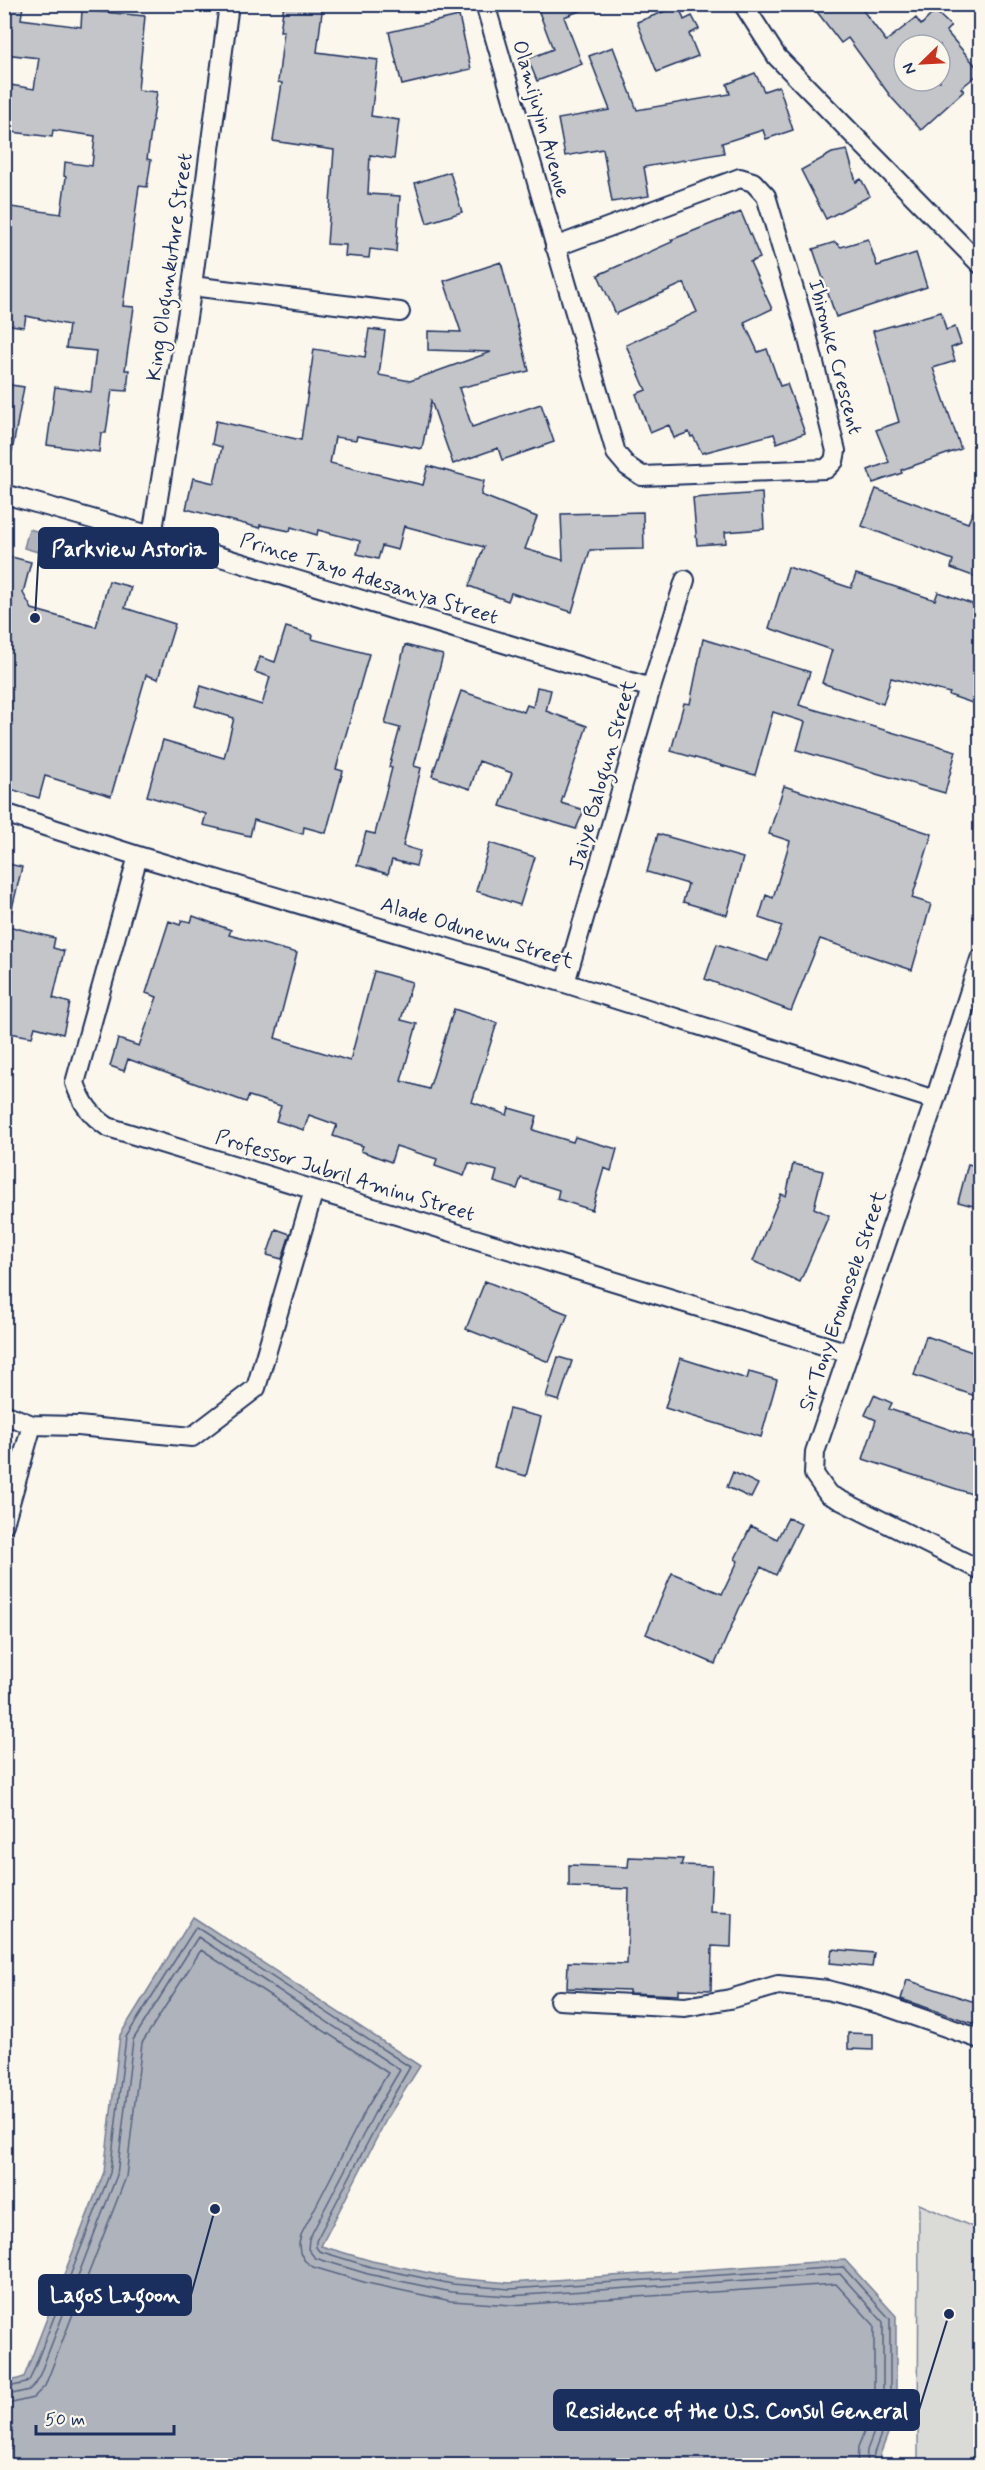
<svg xmlns="http://www.w3.org/2000/svg" width="985" height="2470" font-family="Mynerve,sans-serif">
<rect width="100%" height="100%" fill="#fbf7ec"/>
<filter id="ink" filterUnits="userSpaceOnUse"><feTurbulence type="fractalNoise" baseFrequency=".0167" numOctaves="2"/><feDisplacementMap in="SourceGraphic" scale="12" xChannelSelector="R" yChannelSelector="G"/><feConvolveMatrix kernelMatrix="1 2 1 2 8 2 1 2 1" color-interpolation-filters="sRGB"/></filter>
<g filter="url(#ink)">
<path fill="#dadad7" stroke="#7a849a" stroke-width="1.5" d="M 919,2204 L 980,2230 L 980,2465 L 918,2465 Z"/>
<path fill="#afb3bb" stroke="#747e96" stroke-width="1.5" d="M 29,529 L 51,535 L 45,554 L 24,548 Z
M 193,1917 L 420,2066 L 386,2120 L 321,2246 L 372,2261 L 453,2278 L 510,2283 L 845,2260 L 896,2316 L 896,2412 L 880,2455 L 879,2465 L 5,2466 L 5,2383 L 24,2377 L 104,2172 L 120,2035 Z"/>
<g fill="none" stroke-linecap="round" stroke-linejoin="round">
<path stroke="#566483" stroke-width="1.5" d="M 4,2388 L 26,2383 L 30,2379 L 110,2173 L 126,2037 L 196,1927 L 410,2067 L 381,2117 L 316,2241 L 316,2247 L 319,2251 L 371,2267 L 452,2284 L 510,2289 L 843,2267 L 890,2319 L 890,2410 L 874,2453 L 873,2466
M 4,2396 L 29,2390 L 37,2382 L 117,2175 L 133,2040 L 198,1937 L 400,2070 L 374,2114 L 309,2239 L 308,2249 L 315,2258 L 368,2274 L 451,2292 L 509,2296 L 840,2274 L 883,2322 L 883,2409 L 867,2450 L 866,2466
M 4,2405 L 33,2398 L 45,2386 L 126,2177 L 142,2043 L 201,1950 L 388,2073 L 366,2109 L 301,2235 L 299,2244 L 300,2253 L 305,2261 L 313,2267 L 367,2283 L 451,2301 L 512,2305 L 836,2284 L 874,2325 L 874,2407 L 858,2447 L 857,2466"/>
</g>
<path fill="#c3c5c9" stroke="#1b2f5e" stroke-width="1.5" fill-rule="evenodd" d="M 4,4 L 23,6 L 21,19 L 81,27 L 82,10 L 145,16 L 138,90 L 157,92 L 147,159 L 151,160 L 147,187 L 139,186 L 123,306 L 134,307 L 125,370 L 129,370 L 127,391 L 112,390 L 106,433 L 101,433 L 99,452 L 47,445 L 55,387 L 91,392 L 96,351 L 66,348 L 69,325 L 26,316 L 24,327 L 4,324 L 4,206 L 61,214 L 66,177 L 64,176 L 65,162 L 92,166 L 95,136 L 53,130 L 52,137 L 4,131 L 4,84 L 34,89 L 39,58 L 4,54 Z
M 284,4 L 323,4 L 317,52 L 378,60 L 371,116 L 399,120 L 394,159 L 370,155 L 368,194 L 400,196 L 396,252 L 370,249 L 369,258 L 345,256 L 346,245 L 327,244 L 334,150 L 273,141 L 282,83 L 278,82 L 284,31 L 280,31 Z
M 536,4 L 592,6 L 564,17 L 582,64 L 537,81 L 528,59 L 553,49 Z
M 811,4 L 858,4 L 886,41 L 916,18 L 921,25 L 935,11 L 951,26 L 946,31 L 981,72 L 961,88 L 964,91 L 921,130 L 891,97 L 848,38 L 841,43 ZM 904,45 L 940,45 L 940,81 L 904,81 Z
M 679,6 L 684,20 L 692,16 L 699,29 L 689,34 L 698,56 L 657,72 L 637,22 Z
M 459,16 L 471,69 L 402,85 L 389,32 Z
M 613,47 L 637,110 L 730,94 L 727,84 L 755,73 L 764,91 L 779,86 L 793,130 L 766,139 L 763,130 L 722,143 L 724,153 L 644,167 L 649,196 L 612,202 L 603,149 L 565,156 L 558,119 L 610,110 L 589,56 Z
M 847,150 L 856,182 L 861,179 L 870,196 L 826,219 L 801,170 L 832,153 Z
M 450,172 L 462,212 L 427,223 L 415,183 Z
M 741,212 L 760,258 L 750,262 L 772,309 L 744,322 L 758,352 L 767,349 L 780,386 L 787,384 L 805,433 L 777,443 L 774,434 L 702,453 L 693,436 L 691,437 L 689,432 L 674,438 L 669,425 L 650,433 L 636,394 L 646,390 L 626,345 L 697,312 L 684,283 L 616,314 L 598,275 L 672,242 L 671,240 Z
M 868,239 L 877,266 L 916,253 L 927,287 L 836,317 L 813,249 L 835,242 L 841,247 Z
M 501,262 L 529,371 L 459,388 L 472,427 L 541,404 L 554,442 L 502,460 L 498,448 L 453,464 L 431,401 L 422,449 L 357,436 L 356,440 L 335,437 L 330,463 L 423,485 L 428,466 L 484,481 L 481,495 L 537,517 L 525,549 L 563,560 L 561,514 L 643,512 L 644,549 L 590,550 L 572,612 L 511,593 L 508,601 L 469,586 L 484,547 L 404,526 L 398,550 L 382,546 L 378,559 L 357,554 L 360,541 L 318,530 L 317,535 L 291,527 L 290,531 L 260,525 L 260,528 L 186,509 L 193,478 L 214,483 L 222,447 L 212,444 L 216,421 L 301,440 L 314,349 L 365,357 L 369,329 L 385,331 L 379,375 L 410,381 L 491,352 L 428,350 L 428,331 L 461,332 L 444,281 Z
M 941,312 L 946,330 L 955,327 L 961,344 L 951,348 L 955,361 L 933,368 L 961,449 L 901,470 L 902,473 L 873,483 L 868,470 L 889,462 L 876,430 L 899,422 L 873,331 Z
M 4,384 L 24,387 L 12,452 L 4,451 Z
M 876,489 L 968,523 L 981,493 L 981,579 L 951,568 L 953,560 L 862,526 Z
M 762,493 L 764,529 L 725,532 L 726,543 L 697,545 L 693,498 Z
M 4,555 L 31,562 L 23,593 L 32,609 L 96,627 L 109,581 L 131,587 L 125,608 L 175,624 L 158,679 L 146,675 L 111,796 L 45,776 L 39,798 L 4,787 Z
M 788,567 L 851,588 L 856,574 L 935,600 L 938,592 L 981,607 L 981,706 L 949,695 L 950,693 L 891,678 L 883,704 L 822,683 L 832,650 L 769,628 Z
M 286,627 L 313,635 L 312,639 L 369,654 L 336,769 L 343,771 L 326,833 L 304,827 L 303,834 L 254,820 L 250,836 L 203,825 L 206,814 L 147,796 L 163,740 L 224,758 L 234,718 L 195,706 L 201,686 L 262,705 L 270,677 L 255,672 L 260,657 L 275,662 Z
M 703,639 L 810,672 L 799,705 L 956,751 L 945,793 L 797,750 L 805,722 L 773,712 L 755,775 L 671,751 L 684,703 L 690,704 Z
M 405,645 L 443,655 L 414,766 L 421,768 L 403,846 L 420,851 L 416,866 L 392,860 L 388,874 L 357,865 L 366,832 L 375,834 L 392,768 L 389,767 L 400,728 L 385,724 Z
M 537,687 L 551,690 L 546,711 L 587,726 L 561,803 L 584,810 L 576,829 L 500,806 L 512,773 L 479,761 L 470,789 L 432,776 L 461,691 L 524,712 L 527,705 L 533,707 Z
M 784,786 L 932,834 L 912,898 L 931,904 L 912,970 L 820,939 L 791,1011 L 705,979 L 717,944 L 768,961 L 782,926 L 759,918 L 766,895 L 773,898 L 790,841 L 769,834 Z
M 658,834 L 743,858 L 727,915 L 683,902 L 688,884 L 647,872 Z
M 490,843 L 535,857 L 520,905 L 476,891 Z
M 4,863 L 22,867 L 10,917 L 4,916 Z
M 193,916 L 231,930 L 229,935 L 297,953 L 275,1038 L 350,1061 L 374,971 L 412,982 L 401,1020 L 417,1024 L 401,1081 L 429,1089 L 454,1009 L 497,1023 L 472,1102 L 507,1115 L 509,1108 L 537,1116 L 533,1130 L 573,1142 L 575,1137 L 617,1149 L 611,1171 L 604,1168 L 592,1210 L 557,1199 L 559,1190 L 521,1178 L 517,1189 L 494,1182 L 497,1171 L 469,1163 L 464,1176 L 435,1166 L 437,1159 L 396,1146 L 391,1162 L 361,1151 L 363,1146 L 333,1136 L 337,1125 L 309,1115 L 304,1130 L 276,1121 L 281,1106 L 249,1096 L 246,1102 L 128,1059 L 124,1071 L 110,1066 L 118,1039 L 139,1046 L 157,997 L 146,993 L 169,921 L 180,925 L 182,920 L 191,922 Z
M 4,925 L 55,938 L 53,948 L 64,951 L 53,998 L 70,1003 L 63,1034 L 35,1027 L 32,1037 L 4,1032 Z
M 793,1164 L 823,1171 L 814,1208 L 829,1215 L 800,1282 L 753,1261 L 781,1194 L 786,1196 Z
M 968,1164 L 981,1167 L 981,1208 L 958,1202 Z
M 276,1229 L 290,1234 L 282,1259 L 267,1255 Z
M 485,1281 L 568,1314 L 549,1362 L 466,1329 Z
M 926,1336 L 981,1355 L 981,1398 L 914,1375 Z
M 558,1357 L 572,1361 L 559,1401 L 546,1397 Z
M 680,1358 L 747,1379 L 749,1372 L 777,1380 L 761,1437 L 665,1408 Z
M 874,1395 L 892,1403 L 889,1409 L 981,1440 L 981,1497 L 863,1459 L 876,1420 L 865,1415 Z
M 509,1409 L 541,1417 L 526,1476 L 494,1467 Z
M 733,1472 L 758,1484 L 751,1498 L 727,1487 Z
M 788,1518 L 801,1524 L 776,1575 L 761,1567 L 739,1609 L 715,1664 L 646,1634 L 672,1573 L 722,1594 L 738,1561 L 735,1559 L 751,1526 L 777,1539 Z
M 629,1857 L 683,1859 L 681,1865 L 712,1866 L 710,1912 L 732,1913 L 731,1947 L 712,1946 L 711,1990 L 679,1989 L 679,1995 L 629,1993 L 629,1990 L 567,1988 L 568,1962 L 627,1964 L 629,1889 L 569,1887 L 569,1865 L 628,1867 Z
M 832,1949 L 874,1953 L 872,1967 L 830,1963 Z
M 907,1980 L 981,2004 L 981,2026 L 901,1999 Z
M 848,2033 L 873,2034 L 873,2050 L 848,2049 Z"/>
<g fill="none" stroke-linecap="round" stroke-linejoin="round">
<g stroke="#1b2f5e" stroke-width="22">
<path id="street" d="M 485,4 L 616,453 L 627,466 L 642,476 L 826,469 L 834,461 L 836,451 L 804,323 L 766,196 L 753,182 L 740,178 L 555,247
M 743,4 L 777,57 L 980,264
M 192,286 L 400,312
M 4,494 L 152,536 L 651,688
M 152,536 L 192,286 L 229,4
M 4,813 L 138,856 L 565,983 L 935,1100
M 138,856 L 75,1083 C 82,1103 90,1115 108,1127 L 849,1353
M 980,959 L 935,1100 L 815,1452 L 814,1474 L 828,1494 L 980,1570
M 565,983 L 651,688 L 685,580
M 4,1414 L 32,1425 L 78,1426 L 192,1437 L 256,1388 L 314,1190
M 4,1524 L 32,1425
M 559,2000 L 685,2007 L 730,1999 L 778,1985 L 827,1990 L 880,2004 L 980,2039"/>
</g>
<use href="#street" stroke="#fbf7ec" stroke-width="18"/>
</g>
</g>
<g text-anchor="middle" dominant-baseline="central" stroke-width="5" stroke-linejoin="round" paint-order="stroke">
<g font-size="21" fill="#1b2f5e" stroke="#fbf7ec">
<text transform="translate(541 119) rotate(74)">Olamijuyin Avenue</text>
<text transform="translate(170 267) rotate(-82)">King Ologunkuture Street</text>
<text transform="translate(835 357) rotate(75)">Ibironke Crescent</text>
<text transform="translate(369 579) rotate(17)">Prince Tayo Adesanya Street</text>
<text transform="translate(603 775) rotate(-74)">Jaiye Balogun Street</text>
<text transform="translate(477 933) rotate(17)">Alade Odunewu Street</text>
<text transform="translate(345 1176) rotate(17)">Professor Jubril Aminu Street</text>
<text transform="translate(843 1301) rotate(-71)">Sir Tony Eromosele Street</text>
</g>
</g>
<path fill="none" stroke="#1b2f5e" stroke-width="2" d="M35 618L39 548M215 2209L191 2295M949 2314L919 2410"/>
<g fill="#1b2f5e" stroke="#fbf7ec" stroke-width="2">
<circle cx="35" cy="618" r="6"/>
<circle cx="215" cy="2209" r="6"/>
<circle cx="949" cy="2314" r="6"/>
</g>
<g fill="#1b2f5e" stroke="#1b2f5e" stroke-width="2">
<rect x="39" y="528" width="179" height="40" rx="6"/>
<rect x="39" y="2275" width="152" height="40" rx="6"/>
<rect x="554" y="2390" width="365" height="40" rx="6"/>
</g>
<g font-size="22" text-anchor="middle" font-weight="bold" fill="#fff">
<text x="129" y="556">Parkview Astoria</text>
<text x="115" y="2302">Lagos Lagoon</text>
<text x="737" y="2418">Residence of the U.S. Consul General</text>
</g>
<rect width="985" height="2470" fill="none" stroke="#fbf7ec" stroke-width="24"/>
<rect x="12" y="12" width="961" height="2446" fill="none" stroke="#1b2f5e" stroke-width="2" filter="url(#ink)"/>
<g transform="translate(922 63) rotate(246)"><circle r="28" fill="#fbf7ec" stroke="#a1a7b3" stroke-width="1.5"/>
<path d="M0-4.5L10 22L0 15L-10 22Z" fill="#c8321e"/>
<text y="-9" font-size="16" font-weight="bold" text-anchor="middle" fill="#1b2f5e">N</text>
</g>
<path d="M36 2425v9h138v-9" fill="none" stroke="#1b2f5e" stroke-width="3"/>
<text x="45" y="2425" font-size="18" fill="#1b2f5e" stroke="#fbf7ec" stroke-width="4.5" paint-order="stroke">50 m</text>
</svg>
